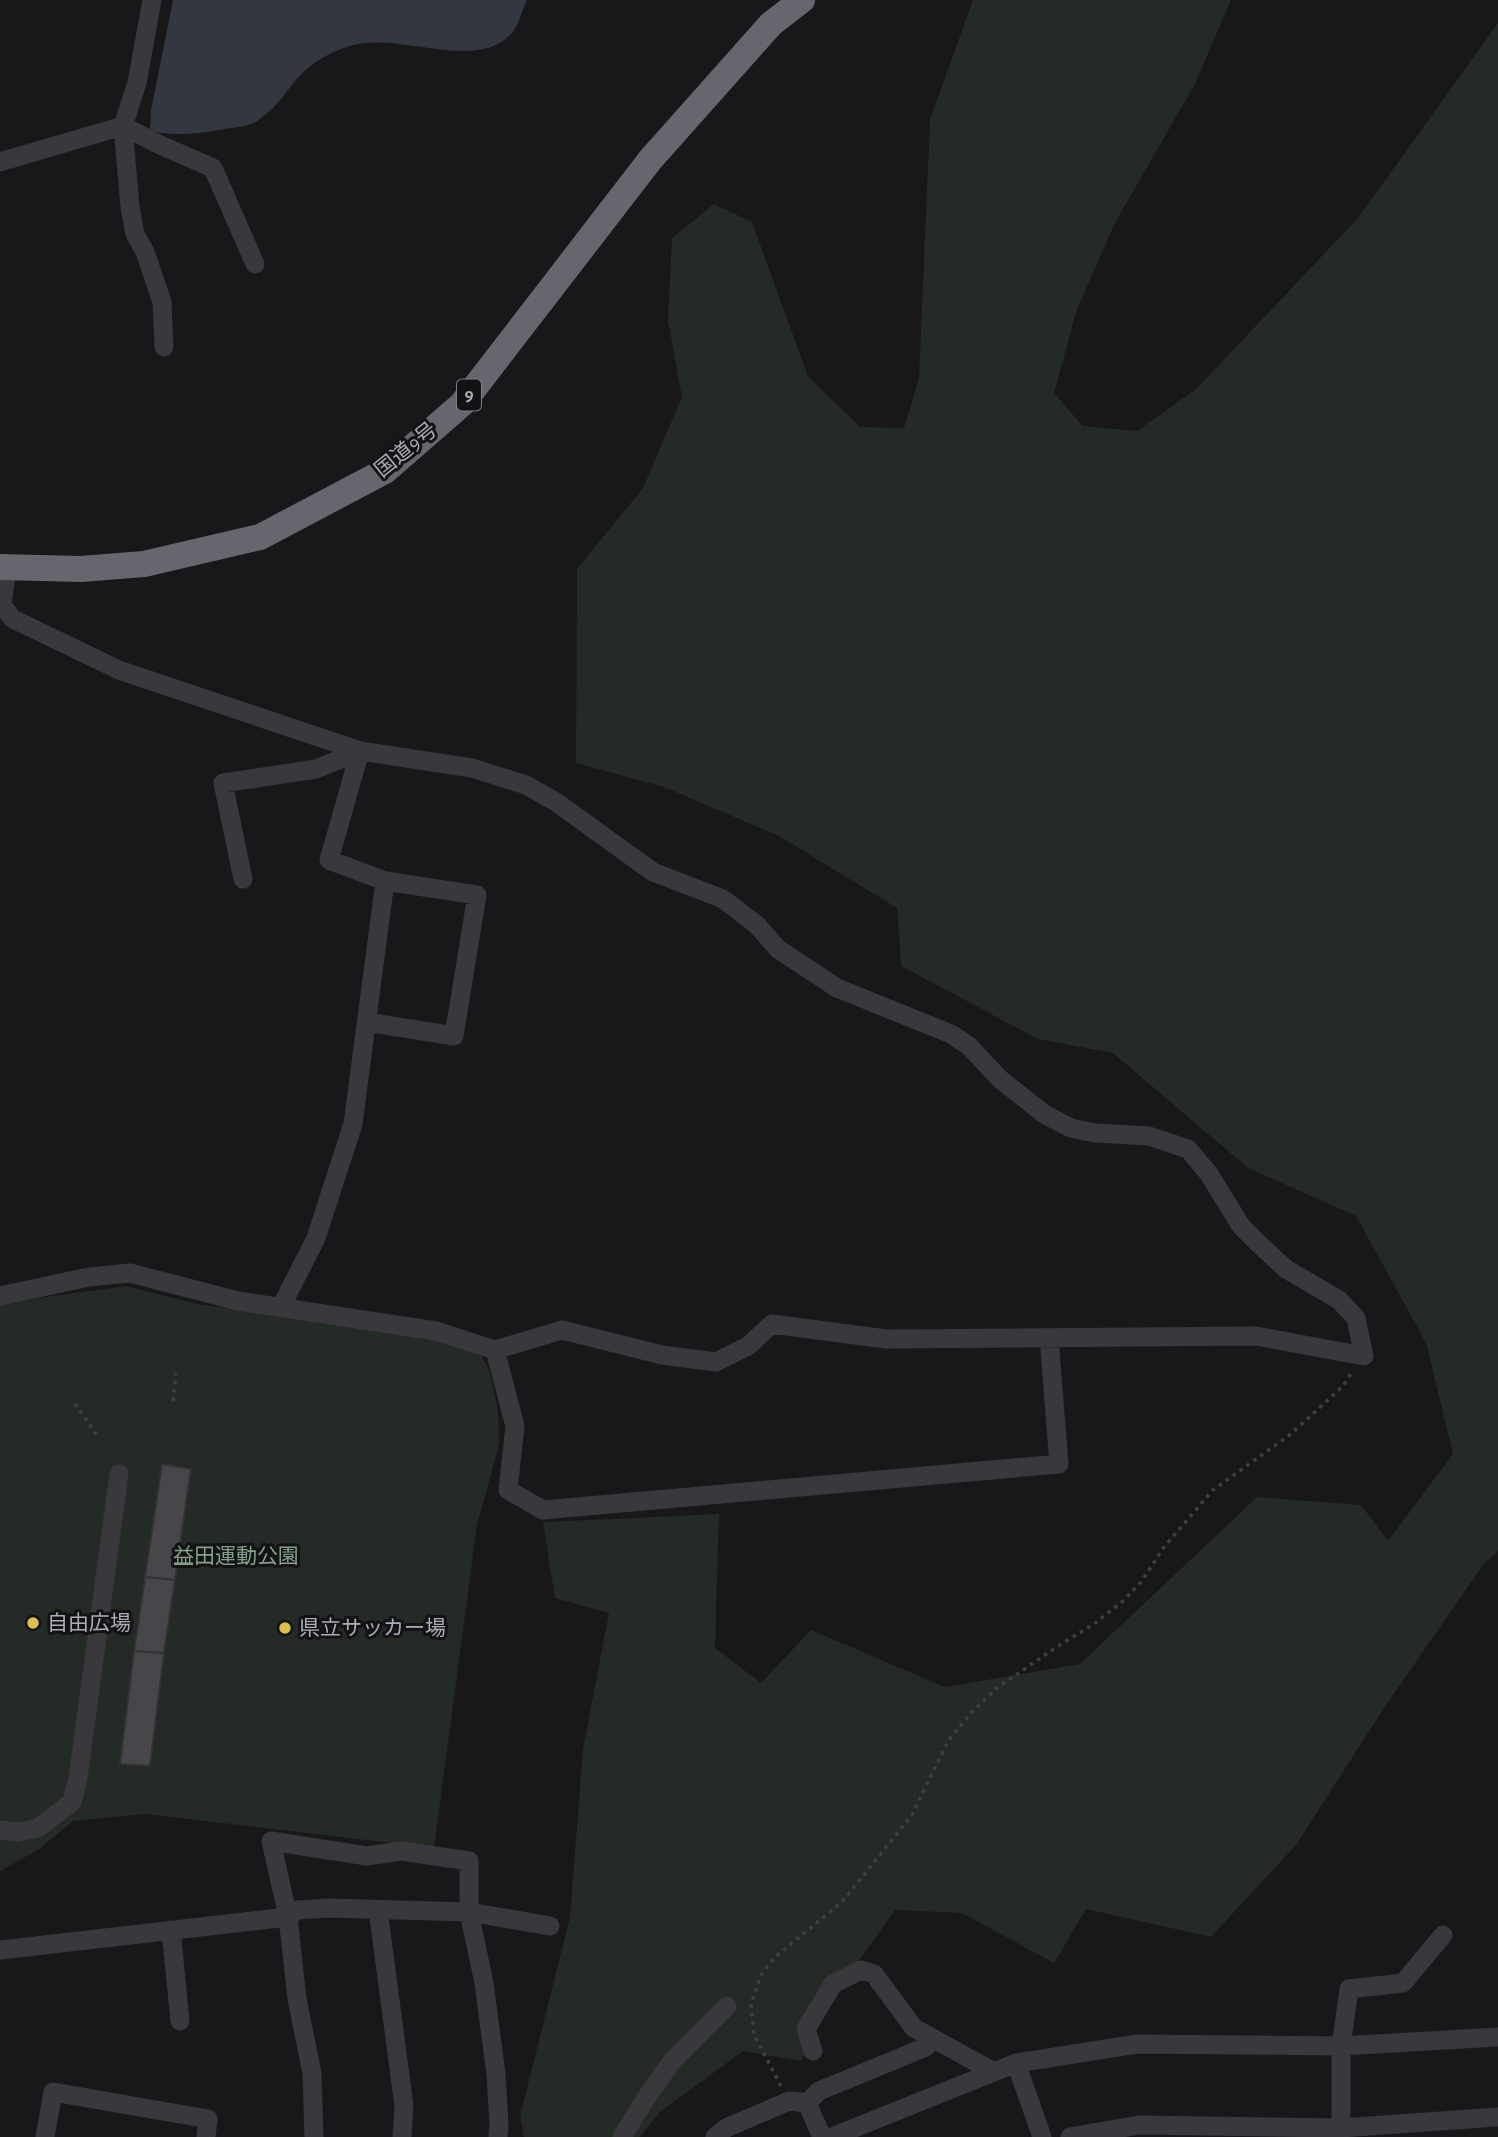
<svg xmlns="http://www.w3.org/2000/svg" width="1498" height="2137" font-family="'Alegreya Sans','Noto Sans JP',sans-serif">
<rect width="100%" height="100%" fill="#181719"/>
<path fill="#242a25" d="M 973,0 L 1231,0 L 1195,84 L 1115,223 L 1077,309 L 1054,393 L 1083,426 L 1137,431 L 1196,389 L 1358,218 L 1498,23 L 1498,1551 L 1483,1565 L 1384,1708 L 1296,1845 L 1211,1937 L 1086,1909 L 1054,1963 L 962,1913 L 895,1910 L 824,2010 L 801,2061 L 743,2051 L 660,2112 L 640,2137 L 524,2137 L 520,2116 L 570,1917 L 583,1749 L 609,1613 L 555,1598 L 543,1522 L 719,1514 L 715,1648 L 761,1683 L 811,1630 L 945,1687 L 1080,1664 L 1257,1497 L 1361,1505 L 1388,1541 L 1453,1454 L 1426,1343 L 1356,1216 L 1248,1168 L 1113,1053 L 1038,1039 L 901,966 L 897,908 L 779,836 L 664,787 L 576,763 L 577,569 L 643,488 L 682,397 L 668,321 L 672,238 L 714,204 L 752,222 L 808,376 L 860,427 L 904,428 L 919,378 L 930,119 Z
M 126,1286 L 197,1304 L 436,1337 L 480,1353 L 490,1372 L 498,1410 L 499,1445 L 477,1525 L 434,1848 L 146,1814 L 73,1821 L 38,1850 L 0,1871 L 0,1303 Z"/>
<path fill="#333840" d="M 173,0 L 527,0 C 522,10 519,26 511,34 C 474,73 399,31 350,46 C 336,50 320,58 308,68 C 294,79 285,96 273,108 C 267,113 258,122 251,124 C 245,127 237,127 230,128 C 203,133 178,137 150,131 L 151,110 Z"/>
<path fill="#47474b" stroke="#323235" stroke-width="2" d="M 162,1464 L 191,1469 L 175,1580 L 145,1577 Z
M 145,1577 L 175,1580 L 164,1653 L 134,1651 Z
M 134,1651 L 164,1653 L 150,1766 L 120,1764 Z"/>
<g fill="none" stroke-linecap="round" stroke-linejoin="round">
<path stroke="#3f4044" stroke-width="3.5" stroke-dasharray="3.5 5" stroke-linecap="butt" d="M 173,1401 L 176,1373
M 75,1404 L 99,1438
M 781,2086 L 754,2035 L 751,2004 L 761,1975 L 775,1957 L 842,1902 L 912,1815 L 948,1741 L 971,1713 L 997,1688 L 1055,1648 L 1094,1624 L 1123,1601 L 1141,1582 L 1164,1547 L 1213,1490 L 1291,1434 L 1343,1386 L 1352,1372"/>
<path stroke="#39393d" stroke-width="19" d="M 123,126 L 130,207 L 135,234 L 145,252 L 162,302 L 164,347
M 123,126 L 158,144 L 213,168 L 255,264
M 0,162 L 123,126 L 137,83 L 152,0
M 243,879 L 223,783 L 316,769 L 360,751
M 367,1022 L 454,1036 L 477,895 L 385,881
M 0,1296 L 89,1277 L 130,1273 L 238,1301 L 436,1331 L 495,1350 L 562,1330 L 662,1355 L 716,1362 L 748,1346 L 772,1324 L 886,1339 L 1256,1336 L 1364,1356 L 1356,1318 L 1339,1300 L 1286,1269 L 1258,1243 L 1241,1226 L 1209,1174 L 1188,1149 L 1149,1136 L 1095,1133 L 1071,1128 L 1044,1114 L 1000,1079 L 969,1046 L 951,1034 L 837,988 L 778,949 L 757,925 L 723,899 L 653,872 L 556,802 L 526,785 L 472,768 L 360,751 L 119,670 L 13,619 L 2,605 L 7,568
M 281,1307 L 316,1238 L 353,1124 L 385,881 L 329,860 L 360,751
M 495,1350 L 515,1426 L 508,1490 L 543,1510 L 1059,1464 L 1049,1338
M 0,1830 L 18,1832 L 38,1828 L 72,1802 L 78,1778 L 119,1474
M 378,1910 L 404,2106 L 402,2137
M 171,1930 L 180,2021
M 0,1950 L 288,1917 L 298,1910 L 329,1908 L 469,1912 L 484,1983 L 496,2074 L 499,2125 L 498,2137
M 813,2051 L 806,2029 L 833,1984 L 861,1970 L 874,1974 L 914,2028 L 994,2072
M 1016,2063 L 1042,2137
M 807,2103 L 819,2091 L 926,2047
M 45,2137 L 53,2092 L 208,2119 L 206,2137
M 314,2137 L 312,2073 L 297,1999 L 288,1917 L 271,1841 L 367,1856 L 401,1851 L 469,1861 L 469,1912 L 550,1926
M 622,2137 L 646,2098 L 673,2060 L 727,2006
M 715,2137 L 726,2128 L 789,2101 L 807,2103 L 822,2137
M 832,2137 L 1016,2063 L 1137,2044 L 1341,2046 L 1498,2037
M 1070,2137 L 1139,2125 L 1341,2128 L 1498,2117
M 1341,2137 L 1341,2046 L 1349,1989 L 1403,1983 L 1443,1935"/>
<path stroke="#65666e" stroke-width="26" d="M 0,567 L 81,569 L 144,564 L 260,537 L 385,471 L 462,404 L 650,160 L 771,24 L 802,0"/>
</g>
<g fill="#dcc04d" stroke="#131214" stroke-width="2.5">
<circle cx="33" cy="1623" r="7"/>
<circle cx="285" cy="1628" r="7"/>
</g>
<g text-anchor="middle" dominant-baseline="central" stroke-width="6" stroke-linejoin="round" paint-order="stroke">
<rect fill="#131214" stroke="#7d7e86" stroke-width="2" x="457" y="379.5" width="24" height="31" rx="5"/>
<g font-size="19" font-weight="bold" fill="#abadb7">
<text x="469" y="395">9</text>
</g>
<g font-size="21" fill="#abadb7" stroke="#131214">
<text transform="translate(406 450) rotate(-39)">国道9号</text>
</g>
<g font-size="21" fill="#85a08a" stroke="#131214">
<text x="236" y="1556">益田運動公園</text>
</g>
<g font-size="21" fill="#abadb7" stroke="#131214" text-anchor="start">
<text x="47" y="1623">自由広場</text>
<text x="299" y="1628">県立サッカー場</text>
</g>
</g>
</svg>
